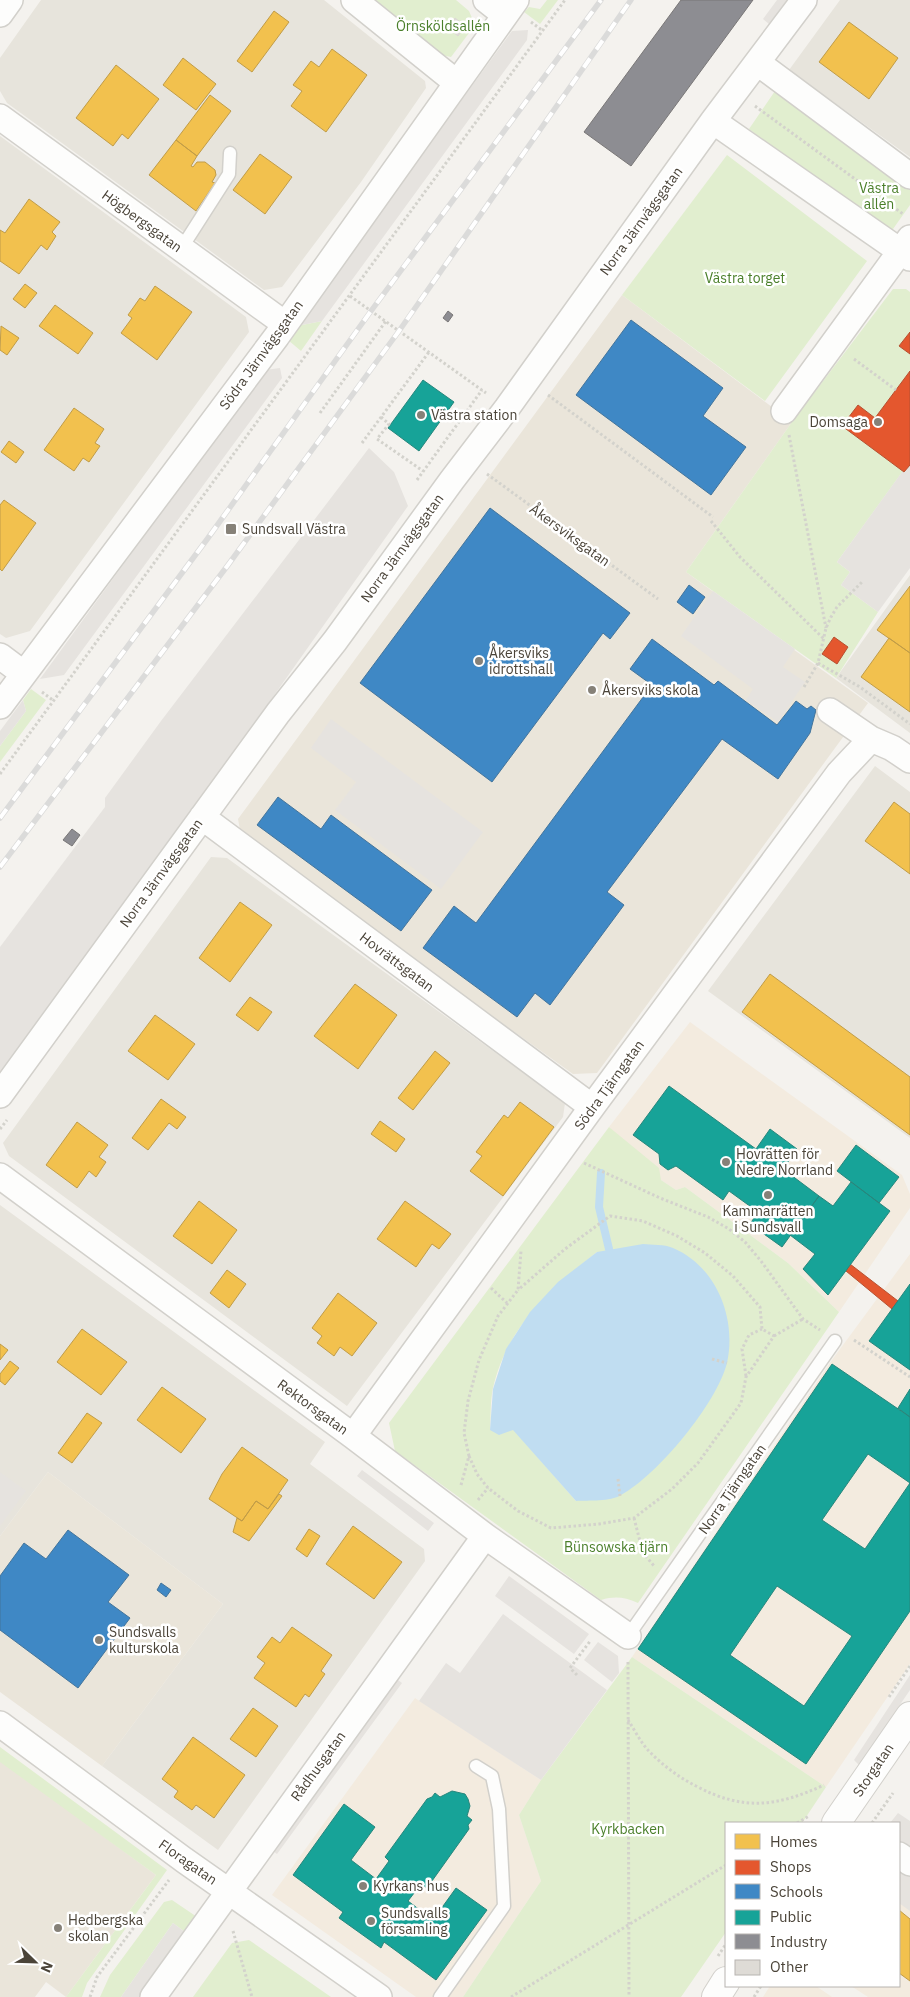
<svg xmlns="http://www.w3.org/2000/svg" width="910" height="1997" font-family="'IBM Plex Sans',sans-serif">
<rect width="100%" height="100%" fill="#f4f2ee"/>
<path fill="#e7e4dc" d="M 41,0 L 324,0 L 425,81 L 426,88 L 361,182 L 282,287 L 264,290 L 7,103 L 0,91 L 0,58 Z
M 840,0 L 910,0 L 910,157 L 789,70 Z
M 0,136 L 246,317 L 249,332 L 30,631 L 6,638 L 0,634 Z
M 910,575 L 910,733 L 836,678 Z
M 875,766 L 910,792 L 910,1138 L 708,991 Z
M 211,857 L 227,858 L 565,1103 L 563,1117 L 347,1406 L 9,1156 L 3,1143 Z
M 0,1205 L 325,1442 L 310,1464 L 424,1549 L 425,1561 L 218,1850 L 102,1766 L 223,1604 L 48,1472 L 0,1536 Z"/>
<path fill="#f3ebdf" d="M 690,1022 L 902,1175 L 910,1194 L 910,1208 L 839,1312 L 788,1263 L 685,1187 L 676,1190 L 661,1180 L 609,1127 Z
M 910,1254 L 910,1664 L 826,1787 L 632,1657 L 832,1360 Z
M 415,1698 L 541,1780 L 519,1815 L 541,1881 L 463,1997 L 416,1997 L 272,1895 Z
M 899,1878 L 910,1885 L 910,1997 L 868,1997 L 851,1986 L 899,1986 Z
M 770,1986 L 816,1986 L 832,1997 L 763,1997 Z"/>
<path fill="#eae5da" d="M 622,295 L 792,422 L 686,572 L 868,703 L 597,1073 L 573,1074 L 241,835 L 238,819 Z
M 48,1472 L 223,1604 L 102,1766 L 0,1692 L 0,1536 Z
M 0,1760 L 156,1875 L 66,1997 L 46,1982 L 35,1997 L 0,1997 Z"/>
<path fill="#e1eecf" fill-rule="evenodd" d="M 370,0 L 456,0 L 469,11 L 475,25 L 451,57 L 436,54 Z
M 547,0 L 558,0 L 540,24 L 524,12 L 529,7 L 540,9 Z
M 775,91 L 910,189 L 910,205 L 893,229 L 881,228 L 749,129 Z
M 727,155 L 867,261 L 765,401 L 622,295 Z
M 893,289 L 906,289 L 910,292 L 910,332 L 899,346 L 910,354 L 910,371 L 875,418 L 858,405 L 842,426 L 903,471 L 837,562 L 850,572 L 841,585 L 878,612 L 836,678 L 686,572 L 792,422 Z
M 322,321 L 301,351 L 288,340 L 297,326 Z
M 31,689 L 46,700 L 0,762 L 0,746 L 26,711 L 23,700 Z
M 609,1127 L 659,1168 L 661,1180 L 676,1190 L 685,1187 L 788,1263 L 839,1312 L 638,1603 C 624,1597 615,1596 601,1600 L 395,1451 L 389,1423 ZM 597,1252 L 576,1501 L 513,1429 L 490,1430 C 491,1417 490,1402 493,1388 C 507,1327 550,1289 597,1252 Z
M 632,1657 L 826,1787 L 802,1823 L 726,1823 L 726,1932 L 681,1997 L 463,1997 L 541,1881 L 519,1815 L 541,1780 Z
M 0,1747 L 167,1870 L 87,1983 L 82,1997 L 66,1997 L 156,1875 L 0,1762 Z
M 172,1900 L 200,1919 L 189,1935 L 173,1923 L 121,1997 L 100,1997 L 110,1975 L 164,1902 Z
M 249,1940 L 331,1997 L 193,1997 L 232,1943 Z"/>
<path fill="#e6e3df" d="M 777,0 L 787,0 L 769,24 L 763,19 Z
M 528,30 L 527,40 L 322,321 L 297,326 L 512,31 Z
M 280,368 L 282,378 L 64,675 L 40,679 L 265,370 Z
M 369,448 L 394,472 L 408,506 L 191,813 L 0,1075 L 0,947 L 105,807 L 105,798 L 161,721 Z
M 910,461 L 910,568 L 878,612 L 841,585 L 850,572 L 837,562 Z
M 713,591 L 795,649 L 783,667 L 805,682 L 778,722 L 746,700 L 753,689 L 681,636 Z
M 23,700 L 26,711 L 0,746 L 0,731 Z
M 331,719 L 483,832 L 441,889 L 335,810 L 356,782 L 311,748 Z
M 362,1470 L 434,1523 L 428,1531 L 357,1476 Z
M 0,1472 L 26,1491 L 0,1526 Z
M 509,1576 L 589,1634 L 574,1654 L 495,1596 Z
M 503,1614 L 607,1690 L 541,1780 L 419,1701 L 446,1663 L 460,1673 Z
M 598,1642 L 618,1656 L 619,1673 L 612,1682 L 584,1660 Z
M 910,1675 L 910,1690 L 859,1765 L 854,1760 Z
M 394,1677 L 402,1683 L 277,1854 L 269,1848 Z
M 898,1813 L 910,1821 L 910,1911 L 899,1903 L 899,1823 L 890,1823 Z
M 173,1923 L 189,1935 L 146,1997 L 121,1997 Z"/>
<path fill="#c0ddf1" d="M 643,1244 C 652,1245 664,1244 673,1248 C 716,1266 737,1318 727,1363 C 717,1403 658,1475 621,1495 C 610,1502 589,1500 576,1501 L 513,1430 L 499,1435 L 490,1430 L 493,1389 L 506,1349 L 530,1312 L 558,1282 L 597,1252 Z"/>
<path fill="#f2c14e" stroke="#c09c48" d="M 274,11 L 289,22 L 252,72 L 237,61 Z
M 849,22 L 898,58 L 869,99 L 819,62 Z
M 332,49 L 367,75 L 326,132 L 291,106 L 302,91 L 293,85 L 311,61 L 319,67 Z
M 183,58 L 216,84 L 196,110 L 163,85 Z
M 116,65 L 159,99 L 128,139 L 122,134 L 113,146 L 76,118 Z
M 210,95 L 231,111 L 197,156 L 176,140 Z
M 176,140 L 197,156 L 191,166 L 193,167 L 197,162 L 205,162 L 215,170 L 216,175 L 212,182 L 215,183 L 196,211 L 149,175 Z
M 260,154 L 292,177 L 265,214 L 233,190 Z
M 29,199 L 60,222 L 52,232 L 56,236 L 47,250 L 41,245 L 19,274 L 0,261 L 0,230 L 5,233 Z
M 25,284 L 37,293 L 25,308 L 13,299 Z
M 155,286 L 192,312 L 157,360 L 121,333 L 132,318 L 128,315 L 140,298 L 145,301 Z
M 55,305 L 93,333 L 78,354 L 39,326 Z
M 1,326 L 19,338 L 7,355 L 0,350 Z
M 74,408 L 104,429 L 95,443 L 100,446 L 89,462 L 83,458 L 74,471 L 44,450 Z
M 9,441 L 24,452 L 16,463 L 1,452 Z
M 4,500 L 36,523 L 2,571 L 0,569 L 0,505 Z
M 910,586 L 910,653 L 877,630 Z
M 889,638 L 910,653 L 910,712 L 861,677 Z
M 894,802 L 910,814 L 910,874 L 865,841 Z
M 240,902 L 272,925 L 230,982 L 199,958 Z
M 770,974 L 910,1077 L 910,1135 L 742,1012 Z
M 355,984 L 397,1015 L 358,1069 L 314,1036 Z
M 250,997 L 272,1012 L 258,1031 L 236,1015 Z
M 155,1015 L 195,1044 L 168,1080 L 128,1051 Z
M 435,1051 L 450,1063 L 413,1110 L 398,1098 Z
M 161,1099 L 186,1117 L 177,1129 L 169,1123 L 148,1150 L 132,1138 Z
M 520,1102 L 554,1127 L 503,1196 L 470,1171 L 482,1156 L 476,1152 L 504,1115 L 508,1118 Z
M 380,1121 L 405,1139 L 396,1152 L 371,1134 Z
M 77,1122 L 108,1145 L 99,1157 L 106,1162 L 96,1177 L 89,1171 L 77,1188 L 46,1165 Z
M 199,1201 L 237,1230 L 212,1264 L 173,1236 Z
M 405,1201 L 451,1234 L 439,1249 L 432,1244 L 416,1267 L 377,1239 Z
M 227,1270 L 246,1284 L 229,1308 L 210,1293 Z
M 338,1293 L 377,1323 L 352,1356 L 340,1347 L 334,1356 L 317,1343 L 322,1336 L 312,1328 Z
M 82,1329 L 127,1362 L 101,1395 L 57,1362 Z
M 0,1344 L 8,1350 L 0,1360 Z
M 10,1361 L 19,1368 L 5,1385 L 0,1381 L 0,1374 Z
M 162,1387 L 206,1419 L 181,1453 L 137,1420 Z
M 87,1413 L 102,1423 L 72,1463 L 58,1453 Z
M 242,1447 L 288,1480 L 268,1509 L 256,1501 L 242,1521 L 209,1499 L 222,1474 Z
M 279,1494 L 282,1496 L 249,1541 L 233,1532 L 237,1518 L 242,1521 L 256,1501 L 268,1509 Z
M 353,1526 L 402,1562 L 374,1599 L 326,1564 Z
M 309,1529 L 320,1536 L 307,1557 L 296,1549 Z
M 292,1627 L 332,1655 L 321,1671 L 325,1674 L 309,1697 L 305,1694 L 296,1707 L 254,1678 L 265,1663 L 257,1657 L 272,1637 L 280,1643 Z
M 253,1708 L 278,1726 L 256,1757 L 230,1739 Z
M 193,1737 L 245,1775 L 214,1818 L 196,1805 L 192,1810 L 174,1797 L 178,1791 L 162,1779 Z
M 899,1910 L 910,1919 L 910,1981 L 899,1973 Z"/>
<path fill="#e4572e" stroke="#b65131" d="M 910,332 L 910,354 L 899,346 Z
M 910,371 L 910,465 L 904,472 L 842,426 L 858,405 L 875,418 Z
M 834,637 L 848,647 L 837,664 L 822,654 Z
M 850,1264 L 898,1301 L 892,1309 L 846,1271 Z"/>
<path fill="#3f88c5" stroke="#43749b" d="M 631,320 L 723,388 L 703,416 L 746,447 L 711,495 L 576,395 Z
M 490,508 L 630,613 L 610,639 L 603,633 L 492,782 L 360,683 Z
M 689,585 L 705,597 L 693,614 L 677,602 Z
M 652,639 L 714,685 L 718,681 L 777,725 L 796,701 L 807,709 L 811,706 L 816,710 L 810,733 L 778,779 L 722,739 L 607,892 L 624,905 L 550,1005 L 535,993 L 517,1017 L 423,948 L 454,906 L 476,923 L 652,685 L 630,669 Z
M 278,797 L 321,829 L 331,815 L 432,890 L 401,931 L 257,825 Z
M 68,1530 L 129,1575 L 108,1602 L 130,1618 L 78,1688 L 0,1630 L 0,1576 L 24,1543 L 46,1559 Z
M 161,1583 L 171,1590 L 166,1597 L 157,1590 Z"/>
<path fill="#17a398" stroke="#27867c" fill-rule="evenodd" d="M 423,380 L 454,402 L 419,451 L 388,428 Z
M 669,1086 L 756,1149 L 770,1129 L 797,1149 L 783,1169 L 819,1196 L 782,1247 L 750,1224 L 758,1212 L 729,1191 L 723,1200 L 676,1166 L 668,1170 L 660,1164 L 659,1154 L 633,1135 Z
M 856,1145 L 899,1177 L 879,1203 L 837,1171 Z
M 851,1182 L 890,1211 L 828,1295 L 803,1269 L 815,1254 L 790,1235 L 819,1196 L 833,1206 Z
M 910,1284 L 910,1370 L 869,1341 Z
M 832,1364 L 910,1417 L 910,1483 L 868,1454 L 822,1520 L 865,1549 L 910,1483 L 910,1611 L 806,1764 L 638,1649 ZM 777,1586 L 852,1636 L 804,1706 L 730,1655 Z
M 910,1389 L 910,1417 L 898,1408 Z
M 452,1791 L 465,1794 L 468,1799 L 470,1806 L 467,1816 L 472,1820 L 468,1825 L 469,1829 L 427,1888 L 421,1884 L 408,1901 L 433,1920 L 456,1888 L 487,1910 L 436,1980 L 384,1942 L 381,1948 L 339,1918 L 343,1912 L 293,1875 L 344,1804 L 375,1827 L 351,1860 L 376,1879 L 389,1861 L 385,1857 L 427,1799 L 432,1797 L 435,1793 L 440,1797 Z"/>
<path fill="#8d8d92" stroke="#797777" d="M 681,0 L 753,0 L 631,166 L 584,132 Z
M 448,311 L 453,315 L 448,322 L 443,318 Z
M 72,829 L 80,835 L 72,846 L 63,840 Z"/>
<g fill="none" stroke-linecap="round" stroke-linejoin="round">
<path stroke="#c0ddf1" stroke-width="8" d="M 601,1173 L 599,1207 L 609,1249"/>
</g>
<path fill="#dedbd6" stroke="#dcd9d4" d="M 455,18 L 465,26 L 458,36 L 448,28 Z"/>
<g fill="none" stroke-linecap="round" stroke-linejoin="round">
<g stroke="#d2d0cb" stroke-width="15">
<path id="service" d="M 181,249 L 229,174 L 230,153
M 628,1636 L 835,1341
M 440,1997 L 504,1906 L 499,1809 L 492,1776 L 476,1766"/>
</g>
<g stroke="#d2d0cb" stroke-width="28">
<path id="minor" d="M 354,0 L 457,83
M 486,0 L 505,15
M 0,14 L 10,0
M 758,63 L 910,176
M 0,117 L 285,324
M 713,121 L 910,258
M 784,411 L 910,238
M 0,656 L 24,674
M 0,706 L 277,336 L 516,0
M 830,711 L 871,739 L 892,748 L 910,760
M 202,817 L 592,1107
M 0,1095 L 278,713 L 335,641 L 452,480 L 507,408 L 713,121 L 804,0
M 0,1176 L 353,1436 L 485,1536 L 628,1636
M 353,1436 L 592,1107 L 839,773 L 871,739
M 0,1724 L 184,1860 L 379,1997
M 899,1855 L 910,1863
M 153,1997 L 485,1536"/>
</g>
<g stroke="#d2d0cb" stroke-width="30">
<path id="tertiary" d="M 836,1823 L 910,1716
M 716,1997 L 726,1981"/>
</g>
<path stroke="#d3d2cc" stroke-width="3" stroke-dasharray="2.5 2.5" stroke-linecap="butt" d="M 531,22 L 543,31
M 755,106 L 903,214
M 350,296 L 486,393
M 854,359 L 896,390
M 548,395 L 713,517
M 320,413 L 386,321
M 381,417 L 389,424 L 377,439 L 423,471
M 789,435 L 826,628
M 362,443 L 429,352
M 487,474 L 658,599
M 417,480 L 482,390
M 711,521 L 740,557 L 824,639
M 818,663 L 860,687 L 910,724
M 804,687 L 818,663 L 826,628 L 831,617 L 837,607 L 863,581
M 42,692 L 54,701
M 0,774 L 565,0
M 0,1129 L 7,1120
M 584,1163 L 660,1198 L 708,1217 L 729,1229 L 745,1242 L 761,1261 L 803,1319 L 820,1330
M 491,1288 L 507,1303
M 774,1336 L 803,1319
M 854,1340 L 910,1377
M 712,1359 L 727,1363
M 746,1376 L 742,1349 L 749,1335 L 762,1329
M 469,1456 L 477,1474 L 488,1488 L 518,1511 L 551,1528 L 599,1524 L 634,1518 L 672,1489 L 698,1463 L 741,1403 L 746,1377 L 774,1336 L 762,1329 L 760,1307 L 733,1276 L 705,1253 L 677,1236 L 643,1221 L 610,1216 L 565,1249 L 518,1290
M 618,1479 L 620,1496
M 461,1485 L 469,1456 L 464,1433 L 468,1401 L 479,1360 L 498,1316 L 518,1290 L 521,1251
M 478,1500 L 488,1488
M 634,1518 L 643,1553 L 655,1567
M 628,1662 L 629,1997
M 577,1675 L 570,1668 L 591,1640
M 889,1697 L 910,1666
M 628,1720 C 634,1729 640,1741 647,1749 C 661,1764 678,1777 696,1786 C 743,1811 776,1807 824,1785
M 797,1823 L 809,1816
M 872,1823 L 893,1793
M 233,1931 L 252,1997
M 718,1956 L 726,1944
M 90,1997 L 97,1977 L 169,1880
M 511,1997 L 726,1865
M 754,1997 L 761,1986"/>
<use href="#service" stroke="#fdfdfc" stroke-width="12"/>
<use href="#minor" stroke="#fdfdfc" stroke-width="25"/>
<use href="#tertiary" stroke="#fdfdfc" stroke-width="28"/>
<g stroke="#dbdbda" stroke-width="5.5">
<path id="rail" d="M 0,818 L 208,538 L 371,311 L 601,0
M 0,867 L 228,565 L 399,331 L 631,0"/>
</g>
<use href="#rail" stroke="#fff" stroke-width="4" stroke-dasharray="11" stroke-linecap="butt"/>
</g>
<g fill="#868178" stroke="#fff" stroke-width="2">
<circle cx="421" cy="415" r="5"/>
<circle cx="878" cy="422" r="5"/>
<rect x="225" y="523" width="12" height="12" rx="2.5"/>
<circle cx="479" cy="661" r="5"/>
<circle cx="592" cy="690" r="5"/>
<circle cx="726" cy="1162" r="5"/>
<circle cx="768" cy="1195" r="5"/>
<circle cx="99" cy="1640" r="5"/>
<circle cx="363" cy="1886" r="5"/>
<circle cx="371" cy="1921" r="5"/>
<circle cx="58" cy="1928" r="5"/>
</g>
<g text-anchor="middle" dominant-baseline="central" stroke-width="5" stroke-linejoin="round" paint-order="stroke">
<g font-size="14" fill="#4a7f2a" stroke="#fff">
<text x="443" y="26">Örnsköldsallén</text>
<text x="879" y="188">Västra<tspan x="879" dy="16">allén</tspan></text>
<text x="745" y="278">Västra torget</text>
<text x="616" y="1547">Bünsowska tjärn</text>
<text x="628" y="1829">Kyrkbacken</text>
</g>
<g font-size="14" fill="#4b4439" stroke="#fff">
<text transform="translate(142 221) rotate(36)">Högbergsgatan</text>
<text transform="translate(641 221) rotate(-54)">Norra Järnvägsgatan</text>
<text transform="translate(261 355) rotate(-54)">Södra Järnvägsgatan</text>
<text transform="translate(570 535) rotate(36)">Åkersviksgatan</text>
<text transform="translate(402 548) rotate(-54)">Norra Järnvägsgatan</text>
<text transform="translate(161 873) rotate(-54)">Norra Järnvägsgatan</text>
<text transform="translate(397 962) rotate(37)">Hovrättsgatan</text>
<text transform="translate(609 1085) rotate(-54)">Södra Tjärngatan</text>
<text transform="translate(313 1407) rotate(36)">Rektorsgatan</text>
<text transform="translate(732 1489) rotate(-55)">Norra Tjärngatan</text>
<text transform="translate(318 1766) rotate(-54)">Rådhusgatan</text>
<text transform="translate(873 1770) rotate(-56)">Storgatan</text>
<text transform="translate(188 1862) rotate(35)">Floragatan</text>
</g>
<g font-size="14" fill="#4b4439" stroke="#fff" text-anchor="start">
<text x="431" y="415">Västra station</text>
<text x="868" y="422" text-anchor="end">Domsaga</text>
<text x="242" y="529">Sundsvall Västra</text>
<text x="489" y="653">Åkersviks<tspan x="489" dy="16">idrottshall</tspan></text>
<text x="602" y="690">Åkersviks skola</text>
<text x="736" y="1154">Hovrätten för<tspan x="736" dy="16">Nedre Norrland</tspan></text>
<text x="768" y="1211" text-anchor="middle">Kammarrätten<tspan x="768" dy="16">i Sundsvall</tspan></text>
<text x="109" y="1632">Sundsvalls<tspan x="109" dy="16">kulturskola</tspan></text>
<text x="373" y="1886">Kyrkans hus</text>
<text x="381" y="1913">Sundsvalls<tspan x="381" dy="16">församling</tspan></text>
<text x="68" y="1920">Hedbergska<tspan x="68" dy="16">skolan</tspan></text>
</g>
</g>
<rect x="725" y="1822" width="175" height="165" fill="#ffffff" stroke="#b7b4b0"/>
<rect x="735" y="1834" width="25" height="15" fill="#f2c14e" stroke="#b7b4b0"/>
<text x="770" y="1847" font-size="15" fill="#4b4439">Homes</text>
<rect x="735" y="1860" width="25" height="15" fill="#e4572e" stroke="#b7b4b0"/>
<text x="770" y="1872" font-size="15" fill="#4b4439">Shops</text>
<rect x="735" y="1884" width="25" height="15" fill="#3f88c5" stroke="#b7b4b0"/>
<text x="770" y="1897" font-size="15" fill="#4b4439">Schools</text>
<rect x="735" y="1910" width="25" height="15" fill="#17a398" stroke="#b7b4b0"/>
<text x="770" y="1922" font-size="15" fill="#4b4439">Public</text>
<rect x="735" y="1934" width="25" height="15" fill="#8d8d92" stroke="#b7b4b0"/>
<text x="770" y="1947" font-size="15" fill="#4b4439">Industry</text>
<rect x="735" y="1960" width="25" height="15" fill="#dedbd6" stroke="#b7b4b0"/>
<text x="770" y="1972" font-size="15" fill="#4b4439">Other</text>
<g transform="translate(35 1962) rotate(113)" stroke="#ffffff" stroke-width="4" paint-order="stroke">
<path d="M0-4L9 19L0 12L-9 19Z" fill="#4b4439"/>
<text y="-8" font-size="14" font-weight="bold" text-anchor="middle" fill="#4b4439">N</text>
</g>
</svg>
